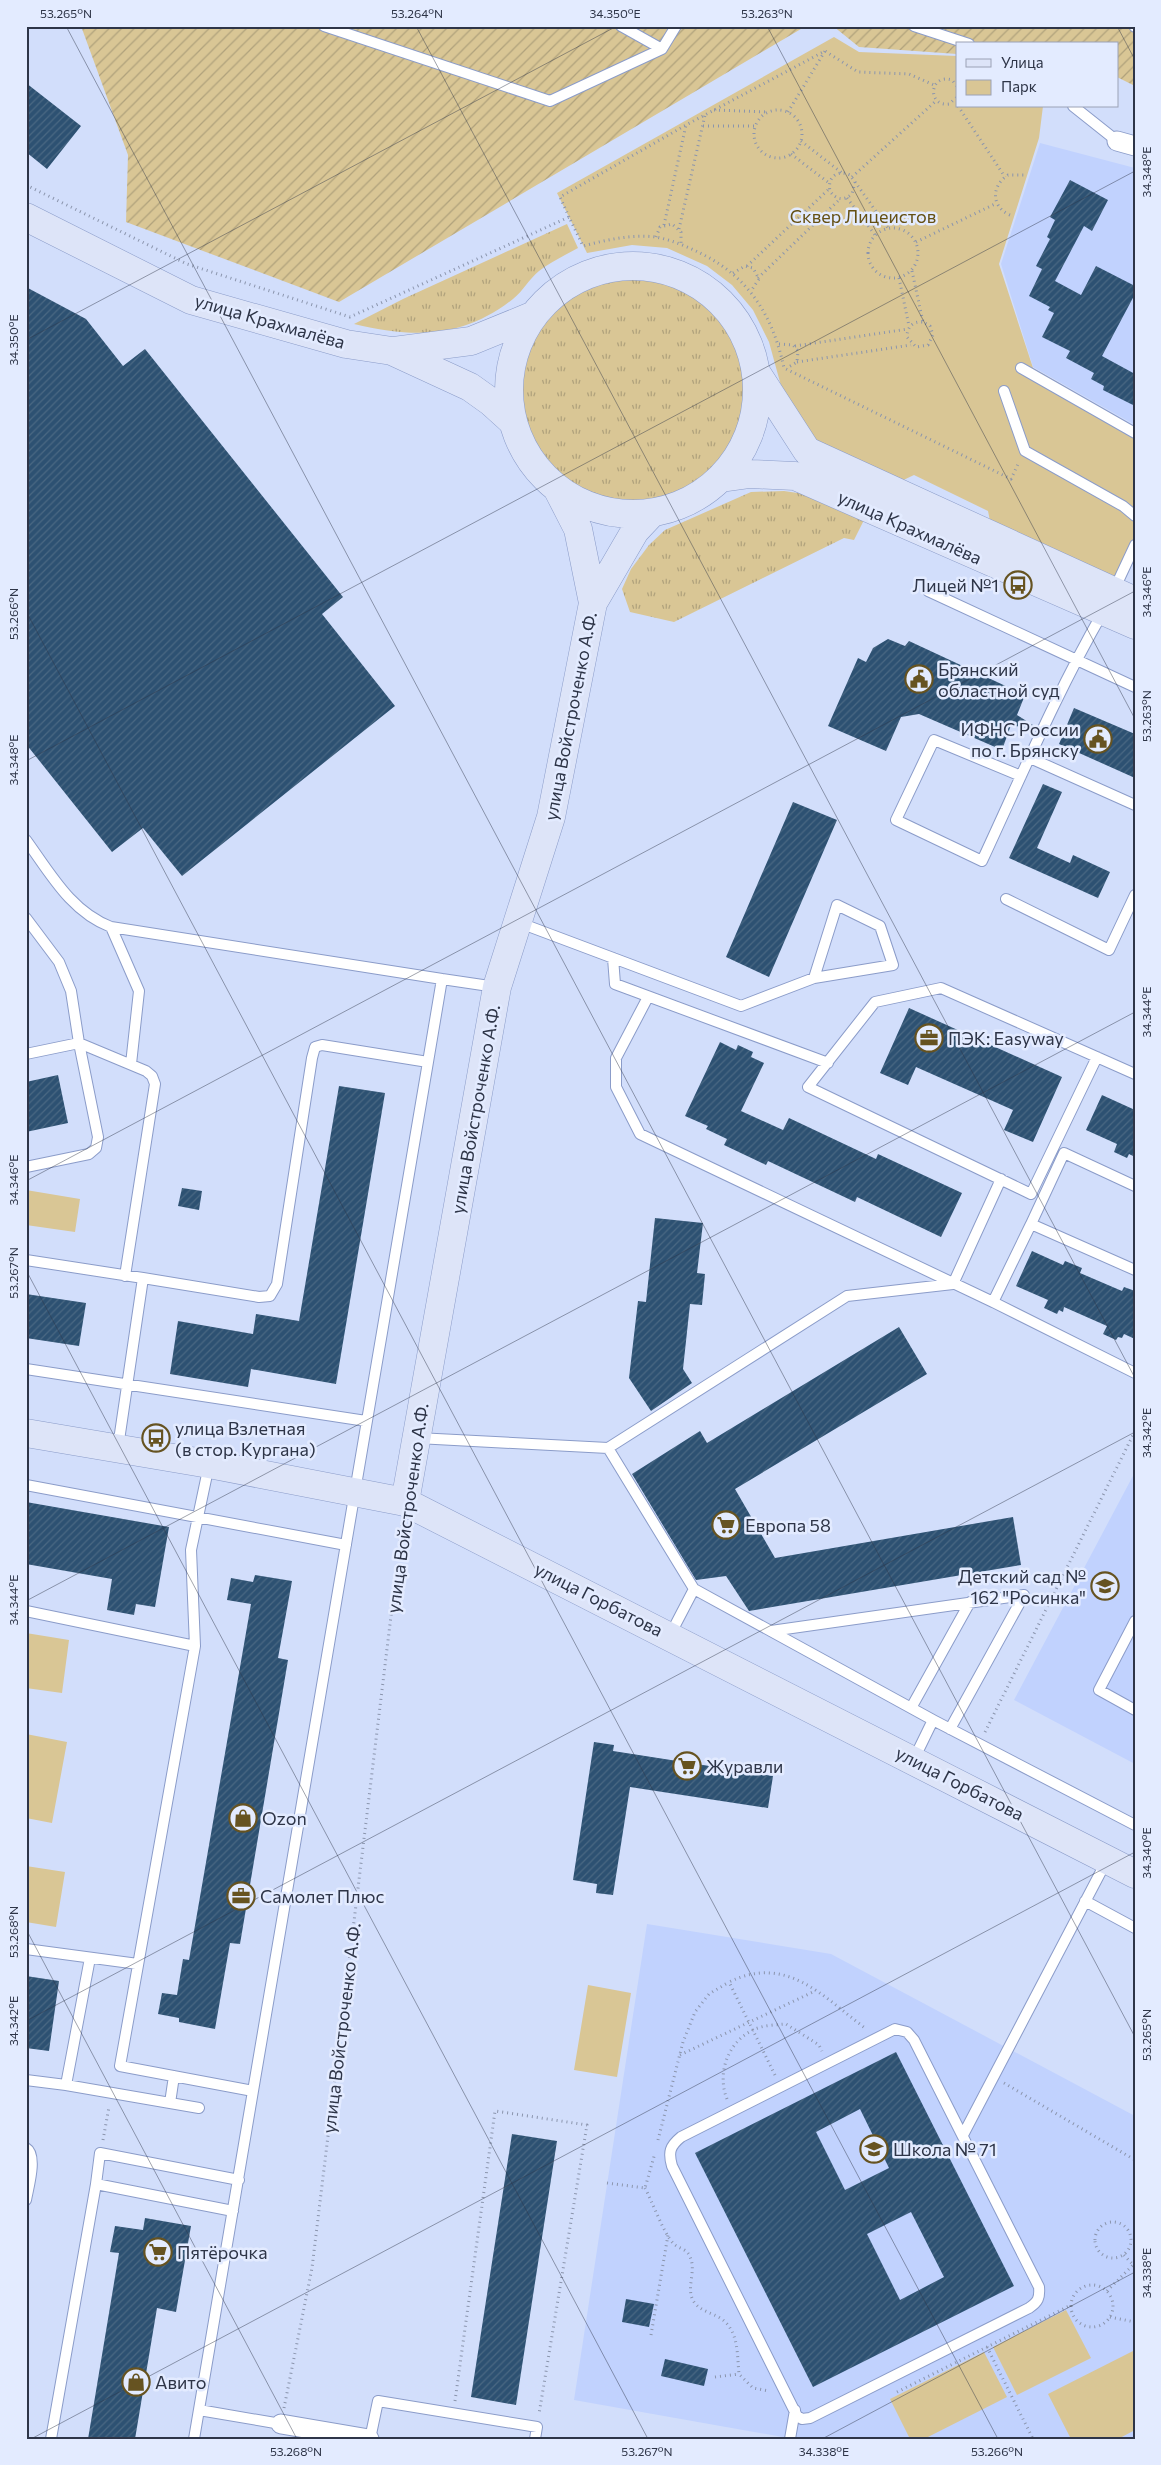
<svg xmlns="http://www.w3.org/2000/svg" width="1161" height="2465" font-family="Commissioner,sans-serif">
<defs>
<pattern id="grass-tufts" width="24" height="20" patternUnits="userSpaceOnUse" patternTransform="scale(1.25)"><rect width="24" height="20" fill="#d9c695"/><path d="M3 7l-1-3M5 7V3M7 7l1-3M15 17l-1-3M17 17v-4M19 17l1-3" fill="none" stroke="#b0a27c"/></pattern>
<pattern id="garden-furrows" width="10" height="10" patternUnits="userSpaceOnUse" patternTransform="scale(1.25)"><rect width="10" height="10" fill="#d9c695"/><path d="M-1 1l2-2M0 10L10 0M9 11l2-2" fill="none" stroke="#b0a27c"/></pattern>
<pattern id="building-hatch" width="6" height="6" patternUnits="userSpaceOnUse" patternTransform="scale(1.25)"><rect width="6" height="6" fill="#2d5172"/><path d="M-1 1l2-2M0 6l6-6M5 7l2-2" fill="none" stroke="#4a6883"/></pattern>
</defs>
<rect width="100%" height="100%" fill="#d2defb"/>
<path fill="#c1d2fe" d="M 1040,143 L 1135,168 L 1135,425 L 1033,367 L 1001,264 Z
M 1135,1472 L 1135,1764 L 1014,1700 Z
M 647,1924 L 831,1954 L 1135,2116 L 1135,2439 L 794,2439 L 574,2400 Z"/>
<path fill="url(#grass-tufts)" d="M 567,224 L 578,248 C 565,255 551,262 539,271 C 529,279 523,291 513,299 C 462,339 415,338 354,324 L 403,299 Z
M522 389a112 112 0 1 1 224 0a112 112 0 1 1-224 0Z
M 784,491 L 818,496 L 866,516 L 854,540 L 844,538 L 674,622 L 630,612 L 622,589 L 631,569 L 649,545 L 665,530 L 751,492 Z"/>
<path fill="#d9c695" d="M 834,37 L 859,52 L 957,56 L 957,106 L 1043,106 L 1039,138 L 999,264 L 1033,368 L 1135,427 L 1135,558 L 1121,587 L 991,526 L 988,511 L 914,475 L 895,484 L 850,465 L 810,435 L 783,393 L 769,342 L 753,310 L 732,285 L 707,266 L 667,248 L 632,245 L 587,253 L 557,193 Z
M 26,1190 L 80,1199 L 75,1232 L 26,1225 Z
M 26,1633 L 69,1640 L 62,1693 L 26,1688 Z
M 26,1734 L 67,1742 L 52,1823 L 26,1818 Z
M 26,1866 L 65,1872 L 56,1927 L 26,1922 Z
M 588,1985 L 631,1993 L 617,2077 L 574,2070 Z
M 1066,2310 L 1091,2358 L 1017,2395 L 993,2347 Z
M 1135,2350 L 1135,2430 L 1118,2439 L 1071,2439 L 1048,2394 Z
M 984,2352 L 1007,2397 L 924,2439 L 910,2439 L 890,2399 Z"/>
<path fill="url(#garden-furrows)" d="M 81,26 L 806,26 L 339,302 L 126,222 L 128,155 Z
M 833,26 L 1135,26 L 1135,86 L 1117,77 L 1117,44 L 957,44 L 957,54 L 859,47 Z"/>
<path fill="url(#building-hatch)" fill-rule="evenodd" d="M 26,83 L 81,126 L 47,169 L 26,152 Z
M 1070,180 L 1108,200 L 1092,231 L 1084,226 L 1055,281 L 1081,295 L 1096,266 L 1135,286 L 1135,294 L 1102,356 L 1135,374 L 1135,406 L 1103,390 L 1104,386 L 1091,379 L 1094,373 L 1066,358 L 1070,351 L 1042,337 L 1054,313 L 1048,310 L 1050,307 L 1029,296 L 1042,269 L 1036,266 L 1050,239 L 1047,237 L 1055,220 L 1050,217 Z
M 26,287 L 86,319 L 123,366 L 145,349 L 343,597 L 322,614 L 395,706 L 182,876 L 143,828 L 112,852 L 26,744 Z
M 888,639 L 905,646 L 909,641 L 1025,695 L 1017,715 L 1036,727 L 1035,730 L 1011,725 L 1002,750 L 919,714 L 901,717 L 886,751 L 828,726 L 858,658 L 866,662 L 873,648 Z
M 1074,708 L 1135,734 L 1135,778 L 1059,744 Z
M 1043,784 L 1062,792 L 1037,848 L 1070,863 L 1073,855 L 1110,872 L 1098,898 L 1009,858 Z
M 793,802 L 837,820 L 769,977 L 726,957 Z
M 909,1008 L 1062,1077 L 1033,1142 L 1004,1130 L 1013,1110 L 916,1067 L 908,1085 L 880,1073 Z
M 720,1042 L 736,1050 L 738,1045 L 753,1052 L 751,1057 L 764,1063 L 741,1111 L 783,1130 L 789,1118 L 876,1159 L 878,1154 L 962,1193 L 941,1237 L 857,1197 L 855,1202 L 768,1161 L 766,1165 L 724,1145 L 727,1139 L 706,1129 L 708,1126 L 685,1116 Z
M 58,1075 L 68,1123 L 26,1132 L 26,1082 Z
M 339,1086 L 385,1093 L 336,1384 L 251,1369 L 248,1387 L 170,1374 L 178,1321 L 253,1334 L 256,1314 L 299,1321 Z
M 1102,1095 L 1135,1110 L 1135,1157 L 1129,1154 L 1127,1158 L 1114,1152 L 1117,1144 L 1086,1130 Z
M 182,1188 L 202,1191 L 199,1210 L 178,1206 Z
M 655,1218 L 703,1223 L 697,1273 L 705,1274 L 702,1305 L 690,1304 L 683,1369 L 692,1383 L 651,1411 L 629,1378 L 638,1301 L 646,1302 Z
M 1032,1251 L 1063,1265 L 1065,1261 L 1082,1268 L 1080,1273 L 1122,1291 L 1124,1287 L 1135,1291 L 1135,1339 L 1124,1334 L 1122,1338 L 1118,1337 L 1116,1340 L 1103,1334 L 1107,1326 L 1064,1307 L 1063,1312 L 1059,1310 L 1057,1314 L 1044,1308 L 1048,1300 L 1016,1286 Z
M 26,1294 L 86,1303 L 79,1346 L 26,1338 Z
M 899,1327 L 927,1374 L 735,1489 L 775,1558 L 1013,1517 L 1021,1565 L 749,1611 L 726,1576 L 696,1580 L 632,1474 L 700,1431 L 707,1443 Z
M 26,1502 L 169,1527 L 155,1607 L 136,1604 L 134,1615 L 107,1610 L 112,1579 L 26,1564 Z
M 255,1575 L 292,1581 L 278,1658 L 288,1660 L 240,1944 L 230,1943 L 215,2029 L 179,2022 L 179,2018 L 158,2014 L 162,1993 L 177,1995 L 183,1959 L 189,1960 L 251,1604 L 227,1600 L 231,1578 L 253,1582 Z
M 594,1742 L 614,1745 L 613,1751 L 773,1776 L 768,1808 L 630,1787 L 613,1895 L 596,1893 L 597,1884 L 573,1880 Z
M 26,1976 L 59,1981 L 49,2051 L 26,2048 Z
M 896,2052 L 1014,2286 L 813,2387 L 695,2153 ZM 860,2109 L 889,2168 L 845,2190 L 816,2132 ZM 911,2212 L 944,2277 L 900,2300 L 867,2234 Z
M 512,2134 L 557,2141 L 516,2405 L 471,2397 Z
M 145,2218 L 191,2226 L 176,2312 L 157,2308 L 135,2439 L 88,2439 L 119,2253 L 110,2252 L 115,2226 L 143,2230 Z
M 626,2299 L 654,2304 L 649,2327 L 622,2322 Z
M 665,2359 L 708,2369 L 704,2386 L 661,2376 Z"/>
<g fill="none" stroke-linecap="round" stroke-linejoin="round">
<g stroke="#8b9cc9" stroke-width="12">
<path id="lane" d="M 324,26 L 550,101 L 662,49 L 676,26
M 621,26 L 662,49
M 914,26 L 969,44
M 1134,26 L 1135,27
M 1073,106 L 1117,141
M 1021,368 L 1135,433
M 1004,391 L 1025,451 L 1123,506 L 1135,516
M 1114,590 L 1135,545
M 928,591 L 1135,687
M 1030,758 L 1135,805
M 1021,776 L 934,740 L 896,820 L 982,861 C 1021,777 1057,692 1103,612
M 26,840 C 50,873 71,912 111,927
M 1006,899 L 1109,950 L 1135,895
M 26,918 L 59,962 L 71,991 L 79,1043 L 146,1071 L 152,1076 L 155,1084 L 125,1276
M 520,923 L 741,1006 L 814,978 L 893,965 L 880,926 L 837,905 L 814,978
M 613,958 L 615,984 L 828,1063
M 648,997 L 616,1058 L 616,1087 L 640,1134 L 993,1302
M 26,1054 L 79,1043 L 98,1137 L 96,1148 L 89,1154 L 26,1167
M 1097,1057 L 1031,1194 L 808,1087 L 875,1002 L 941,988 L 1135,1074
M 131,1064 L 139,991 L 111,927 L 442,979
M 1031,1224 L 1064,1153 L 1135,1186
M 26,1260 L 143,1278
M 1135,1270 L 1031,1224 L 993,1302 L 1135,1373
M 26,1369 L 366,1421
M 417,1438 L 608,1448 L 847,1296 L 953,1284 L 1001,1179
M 118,1447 L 143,1278 L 259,1297 L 270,1296 L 277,1284 L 312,1058 L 315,1047 L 322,1045 L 428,1062 L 442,979 L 496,987
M 608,1448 L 694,1589 L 670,1635
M 209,1465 L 191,1550 L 195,1646 L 120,2066 L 253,2091 L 428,1062
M 26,1485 L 346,1545
M 694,1589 L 933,1720 L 914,1759
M 26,1611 L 195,1646
M 1135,1621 L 1099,1690 L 1135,1710
M 771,1631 L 1024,1595 L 950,1729
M 911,1708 L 970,1602
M 933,1720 L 1135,1825
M 1085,1901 L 1135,1928
M 26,1949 L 138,1964
M 90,1958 L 66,2085 L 199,2108
M 895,2029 L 907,2032 L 914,2040 L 1039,2287 C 1040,2298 1038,2302 1029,2308 L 810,2418 L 802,2419 L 797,2416 L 672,2166 C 668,2152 670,2146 681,2137 Z
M 26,2080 L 66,2085
M 170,2103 L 174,2076
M 963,2135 L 1107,1860
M 26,2148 C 38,2155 28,2188 26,2200
M 96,2184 L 100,2153 L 239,2180
M 199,2410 L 281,2424
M 51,2439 L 96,2184 L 233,2211
M 194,2439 L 253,2091
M 370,2439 L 378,2401 L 537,2427 L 535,2439
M 790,2439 L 795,2410"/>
</g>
<g stroke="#8b9cc9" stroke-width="21">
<path id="street" d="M 1117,141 L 1135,146
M 281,2424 L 369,2439"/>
</g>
<g stroke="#8b9cc9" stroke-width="29">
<path id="secondary" d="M 26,217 L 191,300 L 346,344 L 392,351 L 470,387 L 491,402 L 512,421
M509 390a124 124 0 1 1 248 0a124 124 0 1 1-248 0Z
M 394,351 L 471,341 L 532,316
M 756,372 L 807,451 L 1135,601
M 721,478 L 750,474 L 795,476 L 1135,625
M 558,490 L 578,529 L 593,603
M 26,1433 L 209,1464 L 405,1502 L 1135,1874
M 405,1502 L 497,987 L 551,817 L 593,603 L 635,531 L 651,514"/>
</g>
<path stroke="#8b95ad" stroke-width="3" stroke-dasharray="1 4" stroke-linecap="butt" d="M 957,86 L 952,80 C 929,73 927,107 949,104 L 957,97
M 958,106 L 1005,177
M 714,110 L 768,112
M754 134a24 24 0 1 1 48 0a24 24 0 1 1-48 0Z
M 788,112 L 825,51
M 703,126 L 755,126
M 801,141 L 842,173
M 791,154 L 829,183
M 852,177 L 937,100
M 855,182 L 852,194 C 844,201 836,200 830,191 C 827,178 837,169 850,175 L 888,228
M 26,185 L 187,264 L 350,317 L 569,217 L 583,246 C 606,240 632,234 656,237 C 672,240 688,247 702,254 C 750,278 773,317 784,368 L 1011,479 L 1019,462
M 847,198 L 875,235
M 1010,215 C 991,207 991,186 1008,175 L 1027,175
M 569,217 L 560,197 L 686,125 L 825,51 L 858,72 L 909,74 L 934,85
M 664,225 L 686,125
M868 253a25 25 0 1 1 50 0a25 25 0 1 1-50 0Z
M 679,229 L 705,115
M 656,237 L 660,227 L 672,224 L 681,232 L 681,244
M 916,242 L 997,203
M 747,266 L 829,189
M 912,271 L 923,322 L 930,326 L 933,335 L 928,345 L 916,347 L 907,337 C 907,327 913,321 923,322
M 733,273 L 745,266 L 753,268 L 759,279 L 751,291
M 758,278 L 840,199
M 899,278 L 909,326
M 779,344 L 793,345 L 798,351 L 797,362 L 787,368
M 795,346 L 908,329
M 797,362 L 911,345
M 985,1732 L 1135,1431
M 680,2055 L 815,1991
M 775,2075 L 729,1982 C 787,1954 822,1996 865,2028
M 1004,2083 L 1135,2160
M 727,2099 C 717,2074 727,2044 751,2031 C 761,2025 775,2025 786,2024 L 819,2045 L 822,2051
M 103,2140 L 109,2107
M 658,2140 L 683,2042 L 695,2012 L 709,1994 L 729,1982
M 607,2183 L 645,2188 L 655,2153
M 645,2188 C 652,2201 664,2234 673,2243 C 678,2249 687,2248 690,2257 C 697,2271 685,2289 694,2302 C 701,2312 714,2313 723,2320 C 739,2333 737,2355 739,2374 L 753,2388 L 769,2391
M1095 2240a18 18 0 1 1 36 0a18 18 0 1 1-36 0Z
M 1124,2255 L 1135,2267
M1071 2306a21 21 0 1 1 42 0a21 21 0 1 1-42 0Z
M 1107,2291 L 1135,2263
M 1110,2317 L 1135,2322
M 651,2335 L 668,2235
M 987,2347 L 1033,2439
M 715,2377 L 739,2374
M 897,2392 L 1071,2305
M 455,2401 L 495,2111 L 587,2125 L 539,2414
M 284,2408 L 312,2268 L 402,1525"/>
<use href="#lane" stroke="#fff" stroke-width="10"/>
<use href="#street" stroke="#fff" stroke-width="19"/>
<use href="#secondary" stroke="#dde4f8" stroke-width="28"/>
</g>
<path fill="none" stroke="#2e3548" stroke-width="1" stroke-opacity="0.45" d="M 66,26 L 1135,2037M 416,26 L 1135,1378M 767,26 L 1135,719M 1117,26 L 1135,60M 26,340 L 617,26M 26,611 L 998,2439M 26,761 L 1135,171M 26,1181 L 1135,591M 26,1270 L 648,2439M 26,1601 L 1135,1012M 26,1929 L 297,2439M 26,2021 L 1135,1432M 31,2439 L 1135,1852M 822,2439 L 1135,2272"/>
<defs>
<g id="bus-ring" transform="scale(1.4375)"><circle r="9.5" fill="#e3ebff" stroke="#665321" stroke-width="1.5"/><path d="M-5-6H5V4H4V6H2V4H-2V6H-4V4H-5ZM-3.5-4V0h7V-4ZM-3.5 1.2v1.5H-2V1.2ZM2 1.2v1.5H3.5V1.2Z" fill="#665321"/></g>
<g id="civic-ring" transform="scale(1.4375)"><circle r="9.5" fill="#e3ebff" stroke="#665321" stroke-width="1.5"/><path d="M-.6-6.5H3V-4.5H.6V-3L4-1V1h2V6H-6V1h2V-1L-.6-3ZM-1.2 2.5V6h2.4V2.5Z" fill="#665321"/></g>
<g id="office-ring" transform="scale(1.4375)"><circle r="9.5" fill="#e3ebff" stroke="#665321" stroke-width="1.5"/><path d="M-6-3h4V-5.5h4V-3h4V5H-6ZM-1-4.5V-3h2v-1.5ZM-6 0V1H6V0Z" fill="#665321"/></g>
<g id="supermarket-ring" transform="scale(1.4375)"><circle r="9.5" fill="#e3ebff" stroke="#665321" stroke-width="1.5"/><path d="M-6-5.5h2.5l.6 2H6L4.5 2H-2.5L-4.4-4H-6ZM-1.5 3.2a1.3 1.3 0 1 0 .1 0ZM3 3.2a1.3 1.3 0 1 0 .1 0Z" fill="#665321"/></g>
<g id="school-ring" transform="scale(1.4375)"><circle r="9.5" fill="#e3ebff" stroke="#665321" stroke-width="1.5"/><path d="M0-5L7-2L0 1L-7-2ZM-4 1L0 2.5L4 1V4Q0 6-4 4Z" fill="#665321"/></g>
<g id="shop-ring" transform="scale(1.4375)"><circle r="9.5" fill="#e3ebff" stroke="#665321" stroke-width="1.5"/><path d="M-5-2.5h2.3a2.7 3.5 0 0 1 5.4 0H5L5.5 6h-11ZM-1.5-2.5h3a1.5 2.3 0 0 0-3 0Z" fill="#665321"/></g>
</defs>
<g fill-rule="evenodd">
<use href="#bus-ring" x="1018" y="585"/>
<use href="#civic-ring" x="919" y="679"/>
<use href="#civic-ring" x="1098" y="739"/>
<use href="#office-ring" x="929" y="1038"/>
<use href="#bus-ring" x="156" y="1438"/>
<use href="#supermarket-ring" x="726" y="1525"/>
<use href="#school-ring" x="1105" y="1586"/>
<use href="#supermarket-ring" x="687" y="1766"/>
<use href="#shop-ring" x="243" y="1818"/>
<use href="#office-ring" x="241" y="1896"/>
<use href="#school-ring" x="874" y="2149"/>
<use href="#supermarket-ring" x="158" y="2252"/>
<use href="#shop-ring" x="136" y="2382"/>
</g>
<g text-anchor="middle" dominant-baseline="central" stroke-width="5" stroke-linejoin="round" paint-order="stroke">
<g font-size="18" fill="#655014" stroke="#e3ebff">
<text x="863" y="216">Сквер Лицеистов</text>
</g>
<g font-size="18" fill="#2e3548" stroke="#e3ebff">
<text transform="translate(270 321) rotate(16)">улица Крахмалёва</text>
<text transform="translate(910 527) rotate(24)">улица Крахмалёва</text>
<text transform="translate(570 716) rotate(-79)">улица Войстроченко А.Ф.</text>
<text transform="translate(475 1109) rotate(-80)">улица Войстроченко А.Ф.</text>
<text transform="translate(407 1508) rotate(-82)">улица Войстроченко А.Ф.</text>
<text transform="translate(599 1599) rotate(27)">улица Горбатова</text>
<text transform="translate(960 1783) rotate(27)">улица Горбатова</text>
<text transform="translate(341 2028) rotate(-83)">улица Войстроченко А.Ф.</text>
</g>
<g font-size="18" fill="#2e3548" stroke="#e3ebff" text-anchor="start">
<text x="999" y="585" text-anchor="end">Лицей №1</text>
<text x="938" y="669">Брянский<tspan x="938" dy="21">областной суд</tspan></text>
<text x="1079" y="729" text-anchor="end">ИФНС России<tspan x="1079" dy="21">по г. Брянску</tspan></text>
<text x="948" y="1038">ПЭК: Easyway</text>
<text x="175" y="1428">улица Взлетная<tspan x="175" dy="21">(в стор. Кургана)</tspan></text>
<text x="745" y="1525">Европа 58</text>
<text x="1086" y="1576" text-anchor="end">Детский сад №<tspan x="1086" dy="21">162 "Росинка"</tspan></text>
<text x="706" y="1766">Журавли</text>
<text x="262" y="1818">Ozon</text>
<text x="260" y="1896">Самолет Плюс</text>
<text x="893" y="2149">Школа № 71</text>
<text x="177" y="2252">Пятёрочка</text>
<text x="155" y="2382">Авито</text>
</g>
</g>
<rect width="1161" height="2465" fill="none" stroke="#e3ebff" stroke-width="55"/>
<rect x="956" y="42" width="162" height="65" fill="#e3ebff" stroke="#9ba2b6"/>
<rect x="966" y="59" width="25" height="8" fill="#dde4f8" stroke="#9ba2b6"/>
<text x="1001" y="68" font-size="15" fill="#2e3548">Улица</text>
<rect x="966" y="80" width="25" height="15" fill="#d9c695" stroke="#9ba2b6"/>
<text x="1001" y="92" font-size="15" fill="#2e3548">Парк</text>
<rect x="28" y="28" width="1106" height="2410" fill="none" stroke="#2e3548" stroke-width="2"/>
<g font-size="12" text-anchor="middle" fill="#2e3548">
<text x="66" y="18">53.265°N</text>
<text x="417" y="18">53.264°N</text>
<text x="615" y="18">34.350°E</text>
<text x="767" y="18">53.263°N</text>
<text transform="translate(1147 172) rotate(-90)" y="4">34.348°E</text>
<text transform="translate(14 340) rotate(-90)" y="4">34.350°E</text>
<text transform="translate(1147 592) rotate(-90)" y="4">34.346°E</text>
<text transform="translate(14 614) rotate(-90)" y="4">53.266°N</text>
<text transform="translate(1147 716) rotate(-90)" y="4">53.263°N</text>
<text transform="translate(14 760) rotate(-90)" y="4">34.348°E</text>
<text transform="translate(1147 1012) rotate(-90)" y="4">34.344°E</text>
<text transform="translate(14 1180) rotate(-90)" y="4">34.346°E</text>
<text transform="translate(14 1273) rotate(-90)" y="4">53.267°N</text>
<text transform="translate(1147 1433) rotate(-90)" y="4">34.342°E</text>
<text transform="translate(14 1600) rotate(-90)" y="4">34.344°E</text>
<text transform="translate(1147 1853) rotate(-90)" y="4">34.340°E</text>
<text transform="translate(14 1932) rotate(-90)" y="4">53.268°N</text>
<text transform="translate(14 2021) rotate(-90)" y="4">34.342°E</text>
<text transform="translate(1147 2035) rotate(-90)" y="4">53.265°N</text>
<text transform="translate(1147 2273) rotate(-90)" y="4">34.338°E</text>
<text x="296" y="2456">53.268°N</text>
<text x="647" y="2456">53.267°N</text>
<text x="824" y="2456">34.338°E</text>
<text x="997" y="2456">53.266°N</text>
</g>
</svg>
